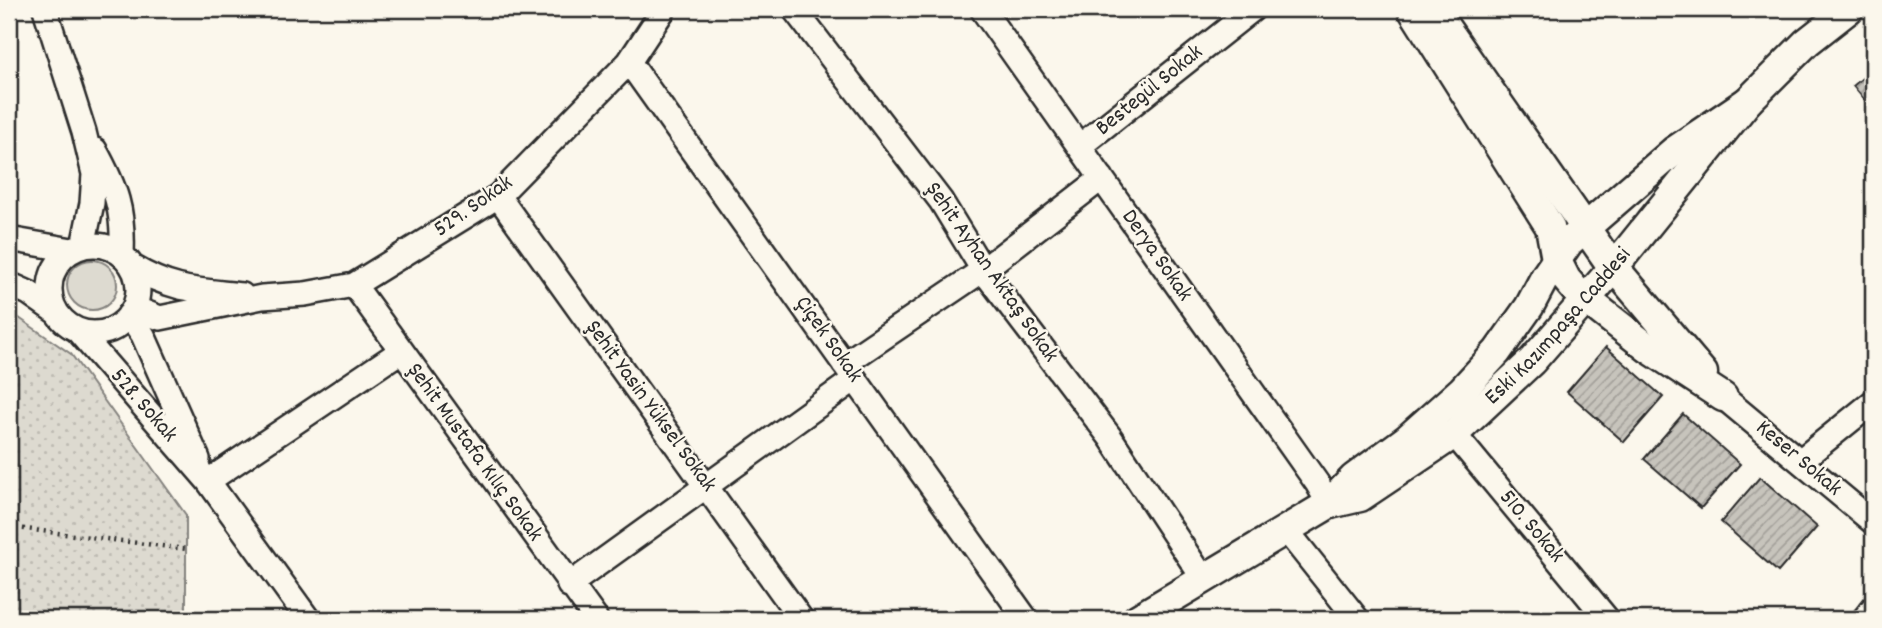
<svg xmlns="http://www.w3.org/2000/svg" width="1882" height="628" font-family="Dekko,sans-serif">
<defs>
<pattern id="park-dots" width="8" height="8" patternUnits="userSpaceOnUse" patternTransform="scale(1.75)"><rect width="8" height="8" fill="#dddad0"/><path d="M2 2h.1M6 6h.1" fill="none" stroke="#bebbb3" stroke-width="1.8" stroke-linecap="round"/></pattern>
<pattern id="building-hatch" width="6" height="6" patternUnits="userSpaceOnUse" patternTransform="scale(1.75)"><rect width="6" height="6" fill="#c7c4bc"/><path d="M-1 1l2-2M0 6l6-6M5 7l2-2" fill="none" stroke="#a29f99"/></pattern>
</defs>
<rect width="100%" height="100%" fill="#fbf7ec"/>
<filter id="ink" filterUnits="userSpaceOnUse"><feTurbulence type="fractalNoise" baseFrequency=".0143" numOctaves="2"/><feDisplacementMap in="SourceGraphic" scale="14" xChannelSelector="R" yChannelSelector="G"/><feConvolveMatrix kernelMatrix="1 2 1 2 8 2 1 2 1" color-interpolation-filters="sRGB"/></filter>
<g filter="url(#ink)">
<path fill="#dddad0" stroke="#84827e" stroke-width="2" d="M67 285a25 25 0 1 1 50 0a25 25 0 1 1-50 0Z"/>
<path fill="url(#park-dots)" stroke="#84827e" stroke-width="2" d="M 9,311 L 71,354 L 186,515 L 186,619 L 9,619 Z"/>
<path fill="url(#building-hatch)" stroke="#2b2b2b" stroke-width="2" d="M 1873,69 L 1873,110 L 1853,86 Z
M 1606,347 L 1663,397 L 1624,442 L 1567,392 Z
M 1683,414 L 1740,464 L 1701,508 L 1644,459 Z
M 1760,477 L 1817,527 L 1778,572 L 1721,522 Z"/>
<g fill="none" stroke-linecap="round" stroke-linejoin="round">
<g stroke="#2b2b2b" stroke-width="28">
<path id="minor" d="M 45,9 L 84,132 L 94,174 L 92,203 L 83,246
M 794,9 L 941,201 L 983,270 L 1110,437 L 1203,578
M 982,9 L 1317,483 L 1329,504
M 629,62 L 1026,619
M 1080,146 L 1253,9
M 95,150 C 116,188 124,210 122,254
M 498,196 L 801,619
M 9,239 L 72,250
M50 289a44 44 0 1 1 88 0a44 44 0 1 1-88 0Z
M 133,267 C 173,291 197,290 242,295
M 9,284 L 29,293 L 56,312
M 354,285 L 596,619
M 134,308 L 160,318 L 262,297 L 305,294 L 354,285 L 498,196 L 629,62 L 664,9
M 129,315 L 143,335 L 198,459
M 78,331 L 208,481 L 308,619
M 844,364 L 983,270 L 1102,178
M 1723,397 L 1873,522
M 1454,434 L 1607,619
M 1800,461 L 1873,402
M 208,481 L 401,351
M 1287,531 L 1357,619
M 569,585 L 855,379
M 1864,619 L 1873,608"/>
</g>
<g stroke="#2b2b2b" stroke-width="33">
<g id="tertiary">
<path d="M 1412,9 L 1550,227 L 1556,259 L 1566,279 L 1578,293 L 1648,348 L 1723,397"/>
<path d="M 1439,18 L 1607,259 L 1703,373"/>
<path id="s1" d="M 1330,504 L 1360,497 L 1454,434 L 1532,361 L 1614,267 L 1748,101 L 1807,42 L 1849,9"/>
<path d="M 1137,619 L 1329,504 L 1354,478 L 1407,439 L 1462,390 L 1497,352 L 1529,307 L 1546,275 L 1569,242 L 1674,151 L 1748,101"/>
</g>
</g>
<path stroke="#2b2b2b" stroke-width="4.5" stroke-dasharray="2 5" stroke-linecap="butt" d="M 9,527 L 186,549
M 1102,619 L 1112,613"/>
<use href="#minor" stroke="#fbf7ec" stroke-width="23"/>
<use href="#tertiary" stroke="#fbf7ec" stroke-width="28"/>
</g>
</g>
<g text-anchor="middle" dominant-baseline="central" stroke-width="5" stroke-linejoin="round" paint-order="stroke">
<g font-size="23" fill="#2b2b2b" stroke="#fbf7ec">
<text transform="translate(1150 91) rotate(-39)">Bestegül Sokak</text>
<text transform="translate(474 207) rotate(-35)">529. Sokak</text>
<text transform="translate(1156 256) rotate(55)">Derya Sokak</text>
<text transform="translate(991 273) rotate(55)">Şehit Ayhan Aktaş Sokak</text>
<text stroke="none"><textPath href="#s1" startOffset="294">Eski Kazımpaşa Caddesi</textPath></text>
<text transform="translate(828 340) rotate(55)">Çiçek Sokak</text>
<text transform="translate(143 406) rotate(49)">528. Sokak</text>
<text transform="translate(650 407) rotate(54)">Şehit Yasin Yüksel Sokak</text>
<text transform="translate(474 453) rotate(54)">Şehit Mustafa Kılıç Sokak</text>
<text transform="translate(1798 459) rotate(40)">Keser Sokak</text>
<text transform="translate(1531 527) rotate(50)">510. Sokak</text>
</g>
</g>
<rect width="1882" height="628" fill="none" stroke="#fbf7ec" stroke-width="35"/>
<rect x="18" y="18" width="1847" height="593" fill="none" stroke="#2b2b2b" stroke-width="2.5" filter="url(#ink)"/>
</svg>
